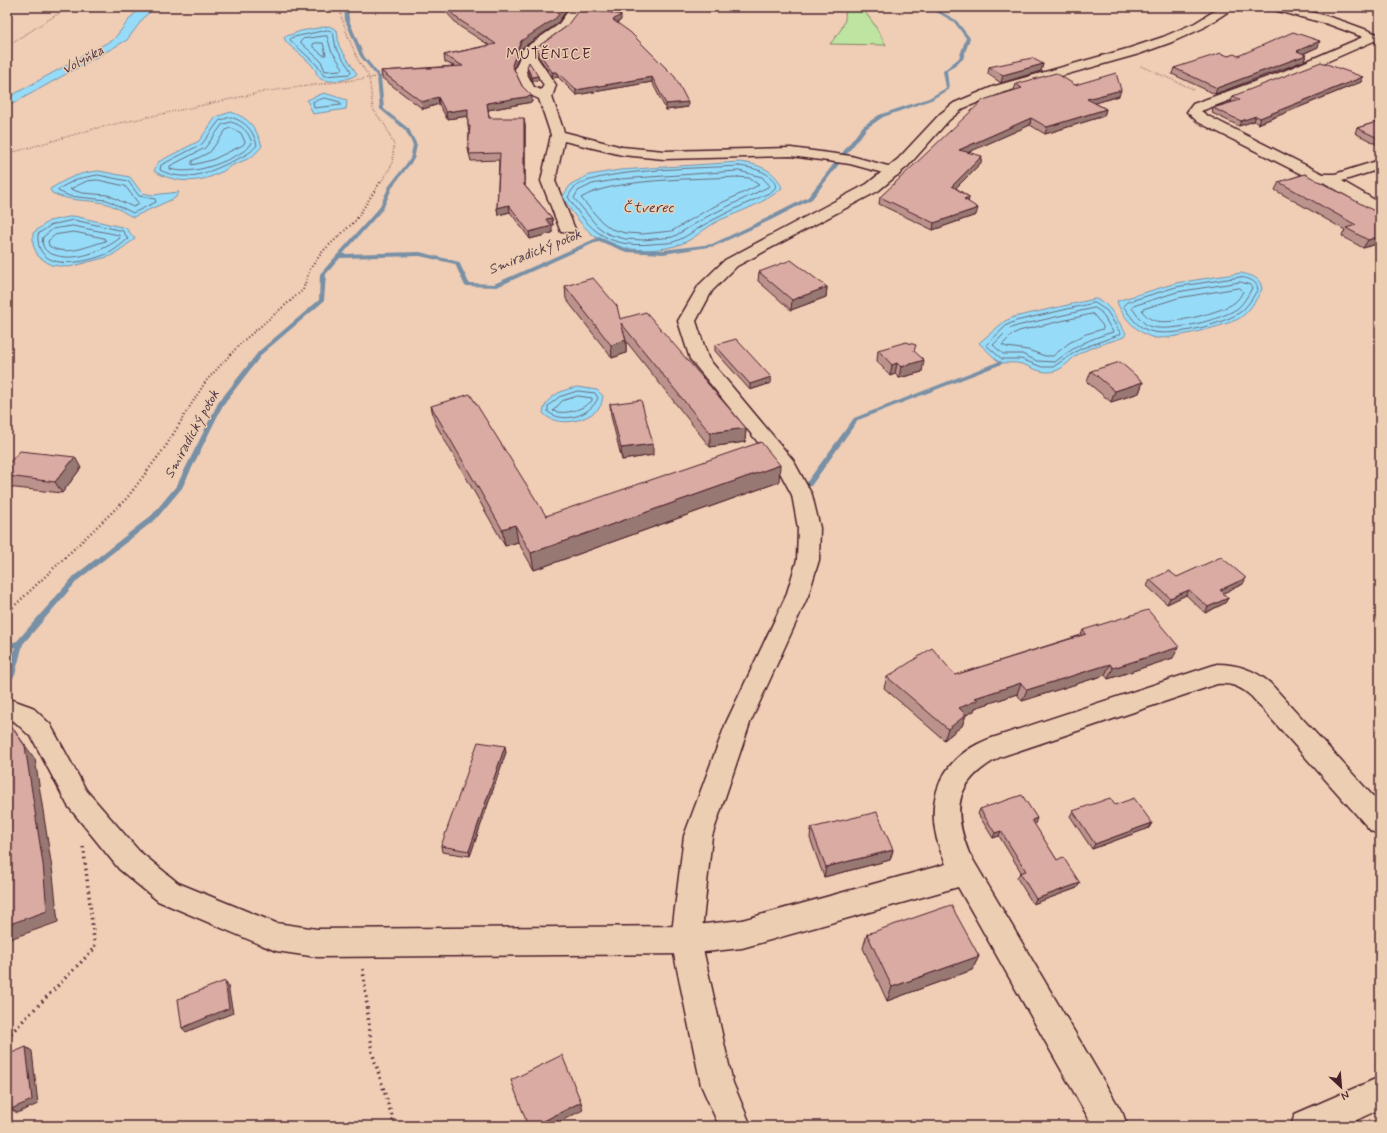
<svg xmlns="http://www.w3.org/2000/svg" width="1387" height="1133" font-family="Mynerve,sans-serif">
<rect width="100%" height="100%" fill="#f0cdb5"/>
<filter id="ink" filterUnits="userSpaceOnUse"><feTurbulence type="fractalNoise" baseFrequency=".025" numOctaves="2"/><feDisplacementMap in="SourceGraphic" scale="8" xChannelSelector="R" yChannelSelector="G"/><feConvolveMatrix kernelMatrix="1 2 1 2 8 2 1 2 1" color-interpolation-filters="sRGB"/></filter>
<g filter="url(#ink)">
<path fill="#bde4a0" stroke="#848266" d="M 844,7 L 861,7 L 874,24 L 886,45 L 830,44 C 839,32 849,23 844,7 Z"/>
<path fill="#96dcf8" stroke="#7890a6" d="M 143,7 L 156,7 L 145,16 L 127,40 L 7,107 L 7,98 L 114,39 L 132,16 Z
M 329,26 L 337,30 L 339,46 L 357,74 C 349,80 333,83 323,80 C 317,78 317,72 314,68 C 311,62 292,48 286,42 L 284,37 L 301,31 Z
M 324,93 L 347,100 L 346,109 L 313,114 L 307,100 Z
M 231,112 C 249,118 256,127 262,146 C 249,162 247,158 229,167 C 226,169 223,172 219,173 C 198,184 174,183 154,171 L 158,162 L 199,141 L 216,117 Z
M 739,162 C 757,164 775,169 782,188 C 765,203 741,211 720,220 C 705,227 692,242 675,246 C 654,252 626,251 606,243 C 591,238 569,211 563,196 L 571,184 L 589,175 L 620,170 Z
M 99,171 L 130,177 L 142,193 L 153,195 L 179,192 L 175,198 L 133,217 C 124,213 114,205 104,203 C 85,199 71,202 52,193 L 50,189 C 66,179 80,172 99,171 Z
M 74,216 L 126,228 L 135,239 L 111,256 L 69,267 L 51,265 L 38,256 L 33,245 L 33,233 L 49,221 Z
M 1241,273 C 1253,276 1260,277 1262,289 C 1256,300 1250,311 1240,318 C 1226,326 1172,339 1156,338 C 1140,336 1121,316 1117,301 L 1176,283 Z
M 1095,299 C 1109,301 1118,322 1126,333 L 1124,337 C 1108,343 1091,346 1077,355 C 1067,362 1062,372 1048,372 C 1038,372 1031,367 1022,364 C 1015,362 1007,363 1000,363 L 979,343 L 1005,321 L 1014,317 Z
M 577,387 L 597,390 L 603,396 C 602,400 602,405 599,408 C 586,422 556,428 543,413 C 546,396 562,390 577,387 Z"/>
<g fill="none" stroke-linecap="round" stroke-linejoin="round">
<path stroke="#686b7d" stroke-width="1" d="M 328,30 L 333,32 L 336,48 L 351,71 L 350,74 L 324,76 L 317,65 L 290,40 L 291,38 Z
M 327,36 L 331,50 L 343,68 L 342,70 L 325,71 L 321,61 L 300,42 L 303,39 Z
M 314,43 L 323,43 L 326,55 L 323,55 L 313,47 Z
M 325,98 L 340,102 L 341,105 L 314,108 L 313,102 Z
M 231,117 C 246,122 253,130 257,145 C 250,154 242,157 231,162 C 208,173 185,183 160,170 L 161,165 L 202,144 L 219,121 Z
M 231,122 C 242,125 249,132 252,143 L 247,149 C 228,162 193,176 170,169 L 170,166 L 205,148 L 222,125 Z
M 231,128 L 241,133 L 245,142 L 243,145 L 212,160 L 192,165 L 192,161 L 210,152 L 226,130 Z
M 739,166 C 753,168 772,171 776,187 L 771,192 C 752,201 732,210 713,220 C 700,226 689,236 676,241 C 669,244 659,243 652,244 C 609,248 590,232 568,197 C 570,194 572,189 575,187 C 597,169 706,168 739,166 Z
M 739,171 L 762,177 L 770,186 L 710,215 L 673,237 L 643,240 L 625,239 L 608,234 L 597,226 L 574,198 L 578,191 L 592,184 L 621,179 Z
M 98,175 L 128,181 L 139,196 L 155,199 L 156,202 L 133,213 L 107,200 L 69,196 L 58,191 L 58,189 L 77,179 Z
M 738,177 L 749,178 L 759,185 L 707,210 L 672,231 L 643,234 L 625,233 L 611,229 L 601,221 L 581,198 C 612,178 699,179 738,177 Z
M 98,180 L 125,186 L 139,204 L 133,207 L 108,195 L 82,193 L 70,189 L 87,181 Z
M 74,220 L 123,231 L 128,239 C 122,244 117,248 111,252 C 88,263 35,275 38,234 L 51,225 Z
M 73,226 L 119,235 L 120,238 C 103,251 74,263 52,254 C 44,251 41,245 43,237 L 53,229 Z
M 74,232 L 104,238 L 106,241 C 87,246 67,257 49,246 L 48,241 L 55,235 Z
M 1241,277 C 1249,279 1256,280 1258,289 C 1252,298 1248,307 1239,313 C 1221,325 1167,339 1147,330 C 1136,326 1130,315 1123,306 L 1127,302 L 1176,287 Z
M 1241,282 L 1250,285 L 1252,288 C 1248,295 1244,303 1238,308 C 1222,320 1171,332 1152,327 C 1143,325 1137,315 1132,308 L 1133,306 L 1177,292 Z
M 1240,288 L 1243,291 C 1241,296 1238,300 1234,303 C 1222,312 1171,325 1157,321 C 1150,320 1146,316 1142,311 L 1143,309 L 1178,298 Z
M 1095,303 L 1107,311 L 1121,334 L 1080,349 L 1053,367 L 1042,367 L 1021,359 L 1002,359 L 986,345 L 1007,325 L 1016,321 Z
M 1095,308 L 1101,312 L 1113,332 C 1089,339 1075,346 1055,362 L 1037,361 L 1022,354 L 1003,354 L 993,345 L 1009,329 L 1017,326 Z
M 1093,314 L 1103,326 L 1103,329 L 1086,334 L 1069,343 L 1053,356 L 1045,356 L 1028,350 L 1007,347 L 1002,345 L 1013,334 L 1019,331 Z
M 578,391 L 595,393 L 598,398 C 590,416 564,424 548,412 L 548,406 L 559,397 Z
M 578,396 L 592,398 L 592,401 C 581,410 567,415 553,411 L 562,401 Z"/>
<path fill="#7890a6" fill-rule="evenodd" d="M 344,7 L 348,7 L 349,20 L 364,56 L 381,77 L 384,109 L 409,129 L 417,145 L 414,159 L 393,186 L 383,209 L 343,254 L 420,252 L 459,262 L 469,283 L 494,284 L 599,237 L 627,249 L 663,250 L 712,244 L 767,218 L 808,197 L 863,126 L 879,115 L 929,98 L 946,88 L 943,71 L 959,58 L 966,38 L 954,22 L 928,7 L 933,7 L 956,20 L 970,38 L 963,59 L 947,71 L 949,89 L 931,100 L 883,117 L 867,128 L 812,199 L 771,220 L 715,246 L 663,254 L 626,252 L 599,241 L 497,287 L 465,286 L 455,264 L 420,256 L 340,258 L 326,274 L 324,301 L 263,353 L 223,405 L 182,488 L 156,519 L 78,580 L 23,644 L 15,675 L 10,682 L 7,683 L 7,674 L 15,647 L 7,650 L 7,644 L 17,641 L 74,576 L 152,515 L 177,485 L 218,403 L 259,351 L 319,300 L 320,274 L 379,208 L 389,186 L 410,159 L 413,145 L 405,130 L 380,109 L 377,77 L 360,56 L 345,20 Z
M 1000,361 L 1002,362 L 1002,364 L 858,420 L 811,486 L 807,486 L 806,484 L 807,482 L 854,418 Z"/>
<g stroke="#4a1f2b" stroke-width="3">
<path id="street" d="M 571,7 L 583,7 L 566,31 L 534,53 L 556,85 L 552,97 L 564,132 L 622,147 L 664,151 L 791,148 L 851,156 L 899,169 L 901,172 L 899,175 L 894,176 L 850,164 L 791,156 L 664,159 L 622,155 L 564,141 L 555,181 L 575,229 L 573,232 L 561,232 L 541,181 L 551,135 L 539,99 L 524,92 L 514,72 L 523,49 L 558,25 ZM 529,64 L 544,85 L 541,90 L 534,87 L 526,72 Z
M 1268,7 C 1307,7 1344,21 1380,35 L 1380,43 L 1374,41 L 1292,77 L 1201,111 L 1208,116 L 1323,174 L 1335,174 L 1380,160 L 1380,169 L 1342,181 L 1380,203 L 1380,214 L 1375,212 L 1323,182 L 1315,181 L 1198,122 L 1187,112 L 1193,104 L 1284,71 L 1363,37 L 1328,24 L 1270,9 Z
M 1217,664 C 1237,664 1255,670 1270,683 L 1380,804 L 1380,835 L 1371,831 L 1252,697 C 1241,687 1232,683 1217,684 L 1000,757 C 956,781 951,807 969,853 L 1123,1114 L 1127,1126 L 1093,1126 L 958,887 L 742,948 L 686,954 L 317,957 L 276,951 L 158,901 L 119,869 L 68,806 L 32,738 L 14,721 L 7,718 L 7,698 L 32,707 L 50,724 L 86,790 L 139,851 L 178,883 L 276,923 L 317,929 L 686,926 L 742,920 L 946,864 C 921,811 933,759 992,738 Z
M 1380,1077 L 1380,1109 L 1344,1126 L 1291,1126 L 1295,1114 Z"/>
</g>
<g stroke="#4a1f2b" stroke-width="3">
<path id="secondary" d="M 1221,7 L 1235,7 L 1203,28 L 1172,42 L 1139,54 L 1004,92 L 964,108 L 949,120 L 908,166 L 878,191 L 737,266 L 712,291 L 696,321 L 708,358 L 793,460 L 812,495 L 820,528 L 819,560 L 808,596 L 750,723 L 712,836 L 701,940 L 733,1083 L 751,1126 L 719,1126 L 701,1085 L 671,940 L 684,836 L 726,723 L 786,596 L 797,560 L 798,528 L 792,495 L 775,463 L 690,359 L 678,321 L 699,285 L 725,260 L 867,184 L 898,159 L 940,114 L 954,103 L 995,86 L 1130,48 L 1163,37 L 1195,23 Z"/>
</g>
<path stroke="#4a1f2b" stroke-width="1.5" stroke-dasharray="0.5 2" stroke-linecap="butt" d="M 341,7 L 341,16 L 349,39 L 358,60 L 369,77 L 373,109 L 386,127 L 394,145 L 392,165 L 381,182
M 7,46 L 69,7
M 1141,66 L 1195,90
M 7,154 L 97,128 L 268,91 L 384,76"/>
<path stroke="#4a1f2b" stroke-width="2" stroke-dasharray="1 2.5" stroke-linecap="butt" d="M 182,419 L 206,381 L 242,342 L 303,290 L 310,269 L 323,251 L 355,221 L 381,181"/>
<path stroke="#4a1f2b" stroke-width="2.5" stroke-dasharray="1 3" stroke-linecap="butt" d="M 7,613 L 127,498 L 166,446 L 183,418"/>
<path stroke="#4a1f2b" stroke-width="3.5" stroke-dasharray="1.5 4" stroke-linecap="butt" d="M 363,969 L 372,1052 L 395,1126
M 7,1037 L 95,948 L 83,844"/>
<use href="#street" fill="#ecceb2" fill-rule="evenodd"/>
<use href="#secondary" fill="#ecceb2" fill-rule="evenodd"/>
</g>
<path fill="#bb938c" stroke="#4a1f2b" d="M 444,7 L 569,7 L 557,24 L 522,48 L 514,69 L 522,86 L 532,102 L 488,110 L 489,118 L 525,125 L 525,186 L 552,218 L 553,225 L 551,225 L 552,233 L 530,239 L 510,212 L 498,215 L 497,208 L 499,160 L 471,161 L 468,149 L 469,133 L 468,126 L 468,116 L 447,119 L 439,104 L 423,109 L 382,78 L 381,71 L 454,66 L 445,62 L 444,55 L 489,45 L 459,26 L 445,11 Z
M 621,20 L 617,23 L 688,107 L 666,110 L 652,82 L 576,95 L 558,77 L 553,78 L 536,53 L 536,48 L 566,27 Z
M 1318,47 L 1303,54 L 1306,55 L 1304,61 L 1215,94 L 1172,74 L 1174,68 L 1228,56 L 1238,56 Z
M 1043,64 L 1041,71 L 1001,83 L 988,74 L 989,67 Z
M 527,67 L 538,76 L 539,80 L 533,82 L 528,72 Z
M 1363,77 L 1361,82 L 1258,124 L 1254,121 L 1239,126 L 1212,113 L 1213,108 L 1232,102 L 1231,101 L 1233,96 Z
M 1016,84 L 1075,85 L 1119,96 L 1095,103 L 1106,109 L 1104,116 L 1045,134 L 1030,125 L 968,152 L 981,163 L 956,188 L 969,197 L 968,202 L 976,215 L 933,230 L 879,204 L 880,197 L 1014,90 Z
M 1380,121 L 1380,146 L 1355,133 L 1357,128 Z
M 1305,174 L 1380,243 L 1363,248 L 1342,236 L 1345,230 L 1275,190 L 1279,182 Z
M 759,272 L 827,287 L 826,297 L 791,310 L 758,281 Z
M 565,286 L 620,319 L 746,428 L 745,442 L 710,447 L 626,341 L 626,353 L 612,358 L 566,299 Z
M 715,345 L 771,377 L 771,383 L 750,390 L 715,351 Z
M 878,350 L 922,372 L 899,378 L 895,374 L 890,376 L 877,361 Z
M 1091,371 L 1143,382 L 1139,393 L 1111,402 L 1087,382 Z
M 610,404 L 653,455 L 622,460 L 611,416 Z
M 431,406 L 546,516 L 779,482 L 534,570 L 518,542 L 505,546 L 435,423 Z
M 7,465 L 81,468 L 62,493 L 7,487 Z
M 1177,577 L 1243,584 L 1223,593 L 1228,598 L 1225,603 L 1205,613 L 1186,595 L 1167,604 L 1147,586 L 1150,580 Z
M 1083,630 L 1173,658 L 1108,679 L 1105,675 L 1022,701 L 1017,694 L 975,708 L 974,711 L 966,715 L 962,726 L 944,740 L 884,688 L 887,677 L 955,675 L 1081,635 Z
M 506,752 L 470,856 L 442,852 L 441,846 Z
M 980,809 L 1035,824 L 1034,824 L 1057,860 L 1077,888 L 1033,904 L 1017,878 L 1020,873 L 1021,872 L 999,836 L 993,838 L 978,814 Z
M 1073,811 L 1152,823 L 1149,828 L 1092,849 L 1070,816 Z
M 811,828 L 893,850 L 890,860 L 824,877 L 810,838 Z
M 867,934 L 979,956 L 972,970 L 887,1001 L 863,948 Z"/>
<path fill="#987872" stroke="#4a1f2b" d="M 564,7 L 569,7 L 557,24 L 522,48 L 513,71 L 512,65 L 521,41 Z
M 621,15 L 621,20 L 613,25 L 613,20 Z
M 1320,41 L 1318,47 L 1295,57 L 1297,51 Z
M 1306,55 L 1304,61 L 1215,94 L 1217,88 Z
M 1043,64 L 1041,71 L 1001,83 L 1003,75 Z
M 552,72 L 557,72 L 558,77 L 553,78 Z
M 538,76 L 539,80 L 533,82 L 532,77 Z
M 652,77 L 652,82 L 576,95 L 576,90 Z
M 1363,77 L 1361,82 L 1258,124 L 1260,118 Z
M 1121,90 L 1119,96 L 1086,106 L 1087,99 Z
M 532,96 L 532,102 L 488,110 L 490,125 L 487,103 Z
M 438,97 L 439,104 L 423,109 L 422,102 Z
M 688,102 L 688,107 L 666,110 L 666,104 Z
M 468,109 L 469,116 L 447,119 L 446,112 Z
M 1106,109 L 1104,116 L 1045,134 L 1047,127 Z
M 1256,116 L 1254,121 L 1239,126 L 1241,121 Z
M 524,118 L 525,125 L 525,192 L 524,185 Z
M 1031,118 L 1030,125 L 958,157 L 959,150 Z
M 982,156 L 981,163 L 951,193 L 952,186 Z
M 969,197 L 968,204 L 964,199 Z
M 509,205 L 510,212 L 498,215 L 497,208 Z
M 978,208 L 976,215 L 933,230 L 934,223 Z
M 552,218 L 553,225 L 547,226 L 546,219 Z
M 552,226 L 552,233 L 530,239 L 529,232 Z
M 1380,236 L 1380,243 L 1363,248 L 1368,240 Z
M 827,287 L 826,297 L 791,310 L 792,300 Z
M 626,340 L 626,353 L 612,358 L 611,345 Z
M 924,360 L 922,372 L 899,378 L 901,367 Z
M 897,363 L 895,374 L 890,376 L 892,365 Z
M 771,377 L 771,383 L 750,390 L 750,384 Z
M 1143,382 L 1139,393 L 1111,402 L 1115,391 Z
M 746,428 L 745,442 L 710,447 L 710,433 Z
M 653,444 L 653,455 L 622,460 L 621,448 Z
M 75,457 L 81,468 L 62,493 L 55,482 Z
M 780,465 L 779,482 L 534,570 L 531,553 Z
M 515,525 L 518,542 L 505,546 L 502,529 Z
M 1246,578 L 1243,584 L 1217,596 L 1220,590 Z
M 1189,590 L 1186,595 L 1167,604 L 1170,598 Z
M 1228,598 L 1225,603 L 1205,613 L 1208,607 Z
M 1179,647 L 1173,658 L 1108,679 L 1113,668 Z
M 1110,664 L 1105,675 L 1022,701 L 1027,690 Z
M 1021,683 L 1017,694 L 975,708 L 974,711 L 966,715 L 962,726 L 944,740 L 948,729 L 959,708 L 975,698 Z
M 14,730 L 35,759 L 53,875 L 58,922 L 7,940 Z
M 505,746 L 506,752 L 470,856 L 469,851 Z
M 1037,818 L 1035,824 L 1029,826 L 1032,820 Z
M 1152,823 L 1149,828 L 1092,849 L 1095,844 Z
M 1001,831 L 999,836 L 993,838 L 995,833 Z
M 893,850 L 890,860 L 824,877 L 826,867 Z
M 1080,883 L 1077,888 L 1033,904 L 1036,899 Z
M 979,956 L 972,970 L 887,1001 L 892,987 Z
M 225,981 L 228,986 L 233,1013 L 186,1032 L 182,1028 Z
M 26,1047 L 32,1051 L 38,1104 L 17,1113 L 11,1109 Z
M 581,1102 L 583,1110 L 551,1126 L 534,1126 Z"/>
<path fill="#d9aba3" stroke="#4a1f2b" d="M 445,7 L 564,7 L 556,18 L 521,41 L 512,65 L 522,86 L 532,96 L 487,103 L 489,118 L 524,118 L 524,185 L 552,218 L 546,219 L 552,226 L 529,232 L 509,205 L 497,208 L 500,153 L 469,154 L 470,149 L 468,149 L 470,126 L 468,126 L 468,109 L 446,112 L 438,97 L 422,102 L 381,71 L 463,66 L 444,55 L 496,44 L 458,19 Z
M 581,7 L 584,7 L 621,15 L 613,20 L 630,32 L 675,77 L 688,102 L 666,104 L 652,77 L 576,90 L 557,72 L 552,72 L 536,48 L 566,27 Z
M 1293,32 L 1320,41 L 1297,51 L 1306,55 L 1217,88 L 1174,68 L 1221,53 L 1228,56 L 1234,54 L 1238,56 Z
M 1032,58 L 1043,64 L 1003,75 L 989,67 Z
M 529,62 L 538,76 L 532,77 L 527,67 Z
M 1321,62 L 1363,77 L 1260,118 L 1256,116 L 1241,121 L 1213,108 L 1240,100 L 1233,96 Z
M 1056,73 L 1075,85 L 1116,73 L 1121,90 L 1087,99 L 1106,109 L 1047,127 L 1031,118 L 959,150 L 982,156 L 952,186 L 969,197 L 964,199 L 978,208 L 934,223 L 880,197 L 983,100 L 1022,88 L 1016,84 Z
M 1380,121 L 1380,139 L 1357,128 Z
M 1305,174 L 1380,214 L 1380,236 L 1368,240 L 1346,228 L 1356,225 L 1279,182 Z
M 791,260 L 827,287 L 792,300 L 759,272 Z
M 593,278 L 617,306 L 620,319 L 646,312 L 746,428 L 710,433 L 621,323 L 626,340 L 611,345 L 565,286 Z
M 736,339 L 771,377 L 750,384 L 715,345 Z
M 906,342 L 916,345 L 914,351 L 924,360 L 901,367 L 897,363 L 892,365 L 878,350 Z
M 1120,362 L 1143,382 L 1115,391 L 1091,371 Z
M 470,394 L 546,516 L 761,442 L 780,465 L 531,553 L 515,525 L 502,529 L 431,406 Z
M 641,400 L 653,444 L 621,448 L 610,404 Z
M 20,451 L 75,457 L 55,482 L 7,476 L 7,465 Z
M 1221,557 L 1246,578 L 1220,590 L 1228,598 L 1208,607 L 1189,590 L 1170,598 L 1150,580 L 1169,571 L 1177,577 Z
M 1148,610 L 1179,647 L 1113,668 L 1110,664 L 1027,690 L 1021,683 L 975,698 L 978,700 L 959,708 L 966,715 L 948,729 L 887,677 L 932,648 L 955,675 L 1086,634 L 1083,630 Z
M 7,725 L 14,730 L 25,746 L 43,864 L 47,911 L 7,925 Z
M 478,742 L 505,746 L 469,851 L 441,846 Z
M 1022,795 L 1037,818 L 1032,820 L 1057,860 L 1063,857 L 1080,883 L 1036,899 L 1020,873 L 1026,871 L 1001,831 L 995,833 L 980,809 Z
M 1110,798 L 1115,805 L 1134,798 L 1152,823 L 1095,844 L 1073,811 Z
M 877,812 L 893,850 L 826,867 L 811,828 Z
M 951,905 L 979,956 L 892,987 L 867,934 Z
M 225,981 L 229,1008 L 182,1028 L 178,999 Z
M 26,1047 L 32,1100 L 11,1109 L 7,1055 Z
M 562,1055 L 581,1102 L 534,1126 L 528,1126 L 511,1080 Z"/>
</g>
<g text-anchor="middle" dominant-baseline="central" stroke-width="3" stroke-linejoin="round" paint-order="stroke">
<g font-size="14" font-style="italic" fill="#553b4a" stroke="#ecceb2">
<text transform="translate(83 60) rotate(-29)">Volyňka</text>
<text x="648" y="208">Čtverec</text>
<text transform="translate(535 252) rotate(-22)">Smiradický potok</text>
<text transform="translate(192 434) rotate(-61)">Smiradický potok</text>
</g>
<g font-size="15" letter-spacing="1" fill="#4a1f2b" stroke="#ecceb2">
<text x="549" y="55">MUTĚNICE</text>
</g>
</g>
<rect width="1387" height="1133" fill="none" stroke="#ecceb2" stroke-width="24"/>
<rect x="12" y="12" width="1363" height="1109" fill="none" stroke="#4a1f2b" stroke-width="1.5" filter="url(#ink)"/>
<g transform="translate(1341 1087) rotate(154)" stroke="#ecceb2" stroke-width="3" paint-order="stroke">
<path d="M0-3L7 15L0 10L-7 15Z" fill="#4a1f2b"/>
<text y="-6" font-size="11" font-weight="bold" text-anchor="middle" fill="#4a1f2b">N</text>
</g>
</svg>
